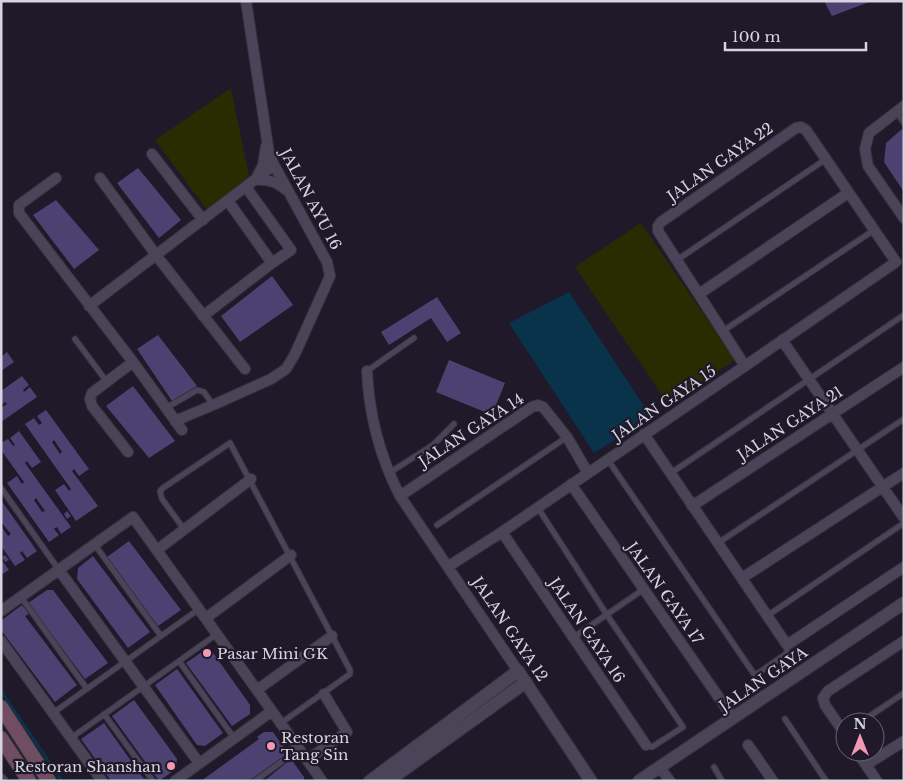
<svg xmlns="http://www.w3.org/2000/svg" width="905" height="782" font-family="'Libre Baskerville',serif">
<rect width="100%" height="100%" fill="#1f192a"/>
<path fill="#282c00" d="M 231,88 L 249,176 L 207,210 L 155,140 Z
M 641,223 L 735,360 L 668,404 L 575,267 Z"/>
<path fill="#08334b" d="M 569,292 L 651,417 L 594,453 L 509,323 Z"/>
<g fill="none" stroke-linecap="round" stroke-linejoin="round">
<path stroke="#08334b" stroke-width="3" d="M 1,691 L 62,781"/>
</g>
<path fill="#4c4271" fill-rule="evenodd" d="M 824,1 L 872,1 L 832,16 Z
M 902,129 L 904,131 L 904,192 L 884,162 L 886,143 Z
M 138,168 L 181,220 L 159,238 L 117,183 Z
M 56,200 L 99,250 L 74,269 L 33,215 Z
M 272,276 L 293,305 L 240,342 L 221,316 Z
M 437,297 L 461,333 L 447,342 L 431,318 L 389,345 L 381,332 Z
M 158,335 L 197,386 L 172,401 L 137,349 Z
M 7,352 L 14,362 L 1,371 L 1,357 Z
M 449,360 L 505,383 L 492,415 L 436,392 Z
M 22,376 L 29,385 L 23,390 L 24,392 L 30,387 L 37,397 L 1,422 L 1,408 L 7,404 L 5,402 L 1,405 L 1,391 Z
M 133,386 L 175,441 L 149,458 L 106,406 Z
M 46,410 L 89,469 L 79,476 L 74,469 L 72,471 L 98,506 L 76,521 L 55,490 L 64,484 L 69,491 L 71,489 L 25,424 L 34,418 L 39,425 L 42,423 L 37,416 ZM 54,440 L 62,452 L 60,454 L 52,442 Z
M 19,431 L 41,462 L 32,468 L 27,461 L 25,463 L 71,527 L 61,534 L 57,527 L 54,529 L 59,535 L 49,542 L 7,483 L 17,476 L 22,484 L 24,482 L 1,450 L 1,443 L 8,439 L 13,446 L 15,445 L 10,438 ZM 36,498 L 45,511 L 42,512 L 34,500 Z
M 1,500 L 37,551 L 27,558 L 22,551 L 20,553 L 25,560 L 15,566 L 1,546 L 1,526 L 8,536 L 11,534 L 1,522 Z
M 67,511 L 71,516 L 67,519 L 64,514 Z
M 129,541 L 181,610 L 158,626 L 107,557 Z
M 5,555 L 9,560 L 5,562 L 2,557 Z
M 93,556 L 150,632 L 128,648 L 77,579 L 78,568 Z
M 1,559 L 9,570 L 1,575 Z
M 47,590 L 53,590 L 108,663 L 85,679 L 28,603 Z
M 22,605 L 29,614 L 25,616 L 77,685 L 55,702 L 1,630 L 2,620 Z
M 209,647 L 250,705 L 250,714 L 232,726 L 186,663 Z
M 177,669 L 223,733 L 205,746 L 197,745 L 155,685 Z
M 134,700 L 177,759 L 176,769 L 159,781 L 112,716 Z
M 104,723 L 144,779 L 146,778 L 148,781 L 111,781 L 81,739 Z
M 264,732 L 273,732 L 288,753 L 249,781 L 201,781 L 259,739 L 257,737 Z
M 291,759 L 304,777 L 304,781 L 264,781 Z"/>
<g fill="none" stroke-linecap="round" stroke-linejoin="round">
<g stroke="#36333f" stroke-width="7">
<path id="service" d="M 897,112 L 904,123
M 677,260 L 826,159
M 723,331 L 874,230
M 75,339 L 107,382
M 367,371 L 414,338
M 166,408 L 197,390 L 204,392 L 213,405
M 608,460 L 754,674 L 757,674 L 786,654 L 788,645
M 389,473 L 433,445 L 454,424
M 671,473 L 904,315
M 1,488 L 59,570
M 538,508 L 607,615 L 683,727 L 652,747 L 646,745
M 437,525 L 567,437
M 184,529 L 162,499 L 160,491 L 163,488 L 230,443 L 350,670 L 350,674 L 281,723
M 718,543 L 904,419
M 95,545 L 161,636
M 21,597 L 87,689
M 767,616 L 904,523
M 574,637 L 644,589
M 179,661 L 234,738
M 53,713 L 199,609
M 104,714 L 153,781
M 785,719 L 826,781
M 861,722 L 904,693
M 71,738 L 217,634
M 714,767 L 722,781
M 255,781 L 299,749"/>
</g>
<g stroke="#36333f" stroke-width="12">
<path id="minor" d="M 904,106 L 869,133 L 865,149 L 868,166 L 904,218
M 152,154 L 203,220
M 257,177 L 263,165 L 266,146
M 56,178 L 19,205 L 19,213 L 133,362 L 182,430
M 100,178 L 156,255 L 245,369
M 255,180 C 267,179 277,181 286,190
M 228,201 L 272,263 L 291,250 L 246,187
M 699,294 L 848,193
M 89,306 L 274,165
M 203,316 L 272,263
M 782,340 L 904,518
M 367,371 C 369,415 380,457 400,496 L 518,671
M 175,421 L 213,405 L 271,379 L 286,369 L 295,354 L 330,276 L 327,262 L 274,165 L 269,153 L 246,1
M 644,434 L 787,645 L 904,567
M 128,452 L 92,406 L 90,399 L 92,393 L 133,362
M 571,484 L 733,718
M 400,496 L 532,407 L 538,405 L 543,407 L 567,437 L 588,473
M 692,506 L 904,367
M 502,532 L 646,745
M 157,550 L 251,479
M 449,566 L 502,532 L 745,366 L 896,262 L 806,130 L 801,127 L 796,128 L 661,222 L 658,226 L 658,231 L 745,366
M 59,570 L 199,763
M 742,578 L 904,473
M 1,611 L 133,517 L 322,781
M 206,618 L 291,555
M 1,641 L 102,781
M 257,690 L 332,636
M 845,734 L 825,705 L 823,698 L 828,691 L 904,641
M 748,745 L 773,781
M 857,752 L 877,781
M 307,760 L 347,732 L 324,694
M 866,765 L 904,741
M 660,768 L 670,781
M 1,779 L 3,781
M 175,781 L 272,711"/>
</g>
<g stroke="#36333f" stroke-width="14">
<path id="tertiary" d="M 370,781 L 518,671 L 591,781
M 388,781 L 526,682
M 639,781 L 904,603"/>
</g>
<g stroke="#36333f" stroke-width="16">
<path id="secondary" d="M 1,707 L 49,781
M 1,738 L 29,781"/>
</g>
<use href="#service" stroke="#4a4458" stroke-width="5"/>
<use href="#minor" stroke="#4a4458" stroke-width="10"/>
<use href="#tertiary" stroke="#4a4458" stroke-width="12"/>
<use href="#secondary" stroke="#714d61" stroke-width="14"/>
</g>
<g fill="#f19ab3" stroke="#1f192a" stroke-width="2">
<circle cx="207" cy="653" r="5"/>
<circle cx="271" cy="746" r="5"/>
<circle cx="171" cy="766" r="5"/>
</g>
<g text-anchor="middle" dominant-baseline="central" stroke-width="4.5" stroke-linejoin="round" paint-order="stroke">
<g font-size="15" fill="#d7d4e0" stroke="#1f192a">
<text transform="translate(720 162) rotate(-35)">JALAN GAYA 22</text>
<text transform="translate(311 199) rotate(62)">JALAN AYU 16</text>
<text transform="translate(664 403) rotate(-34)">JALAN GAYA 15</text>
<text transform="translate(790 423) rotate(-33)">JALAN GAYA 21</text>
<text transform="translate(471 430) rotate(-33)">JALAN GAYA 14</text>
<text transform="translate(665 593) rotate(55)">JALAN GAYA 17</text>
<text transform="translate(510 629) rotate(56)">JALAN GAYA 12</text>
<text transform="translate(587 630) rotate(56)">JALAN GAYA 16</text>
<text transform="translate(763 679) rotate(-34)">JALAN GAYA</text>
</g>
<g font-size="15" fill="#d7d4e0" stroke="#1f192a" text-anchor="start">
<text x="217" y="653">Pasar Mini GK</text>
<text x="281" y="737">Restoran<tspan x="281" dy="17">Tang Sin</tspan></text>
<text x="161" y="766" text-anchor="end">Restoran Shanshan</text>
</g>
</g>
<rect width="905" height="782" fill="none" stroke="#d7d4e0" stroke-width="5"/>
<g transform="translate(860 737)"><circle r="24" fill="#1f192a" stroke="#696473"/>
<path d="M0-4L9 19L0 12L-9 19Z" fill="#f19ab3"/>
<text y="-8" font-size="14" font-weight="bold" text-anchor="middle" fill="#d7d4e0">N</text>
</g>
<path d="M725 42v8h141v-8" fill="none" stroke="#d7d4e0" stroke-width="2.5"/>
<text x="732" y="42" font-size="15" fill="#d7d4e0" stroke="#1f192a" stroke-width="4" paint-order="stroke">100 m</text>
</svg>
